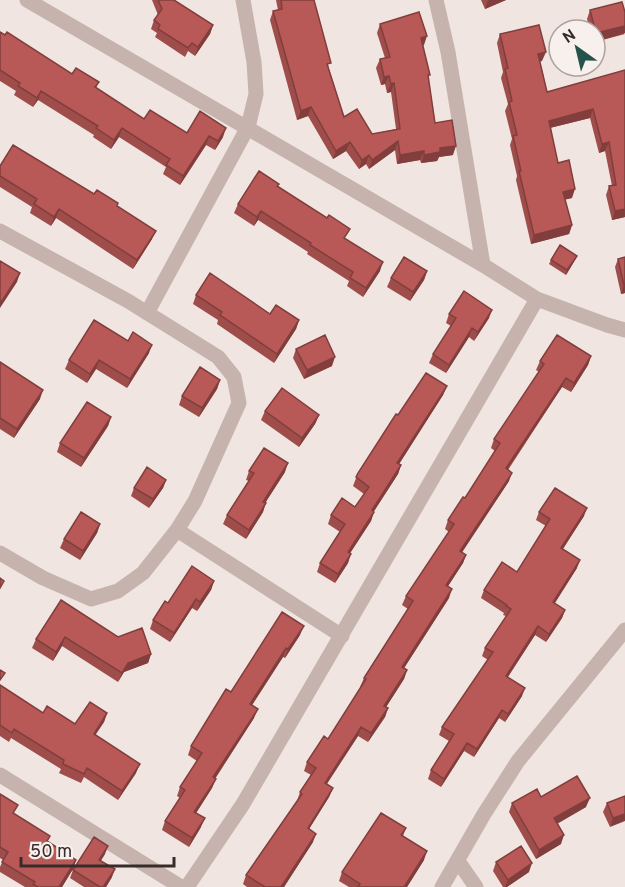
<svg xmlns="http://www.w3.org/2000/svg" width="625" height="887" font-family="Overpass,sans-serif">
<rect width="100%" height="100%" fill="#f0e5e0"/>
<g fill="none" stroke-linecap="round" stroke-linejoin="round">
<path stroke="#c7b3ad" stroke-width="15" d="M 27,0 L 483,265 L 537,299 L 243,804 L 187,887
M 436,0 L 448,52 L 483,265
M 0,231 L 128,301 L 218,357 L 234,377 L 239,403 L 195,501 L 177,530 L 143,573 L 118,591 L 91,599 L 43,578 L 0,553
M 537,299 L 607,325 L 625,330
M 147,313 L 248,127 L 256,94 L 254,62 L 243,0
M 177,530 L 342,636
M 0,775 L 181,887
M 458,861 L 476,887
M 442,887 L 484,814 L 518,761 L 625,630"/>
</g>
<path fill="#9e4d4b" d="M 152,0 L 174,0 L 213,25 L 210,34 L 195,56 L 188,51 L 185,57 L 155,37 L 157,33 L 151,29 L 154,20 L 158,15 Z
M 276,0 L 314,0 L 329,69 L 344,117 L 372,134 L 396,129 L 391,92 L 387,93 L 385,84 L 381,85 L 376,68 L 380,59 L 385,58 L 377,33 L 380,24 L 424,45 L 423,45 L 435,123 L 453,155 L 439,157 L 437,161 L 421,163 L 420,160 L 397,164 L 395,150 L 369,169 L 366,164 L 359,169 L 346,151 L 333,159 L 308,116 L 297,120 L 270,20 L 273,11 L 278,10 Z
M 481,0 L 506,0 L 485,9 Z
M 590,10 L 625,34 L 595,42 L 595,30 L 590,30 L 587,19 Z
M 0,32 L 72,74 L 99,82 L 96,88 L 144,119 L 187,133 L 223,137 L 215,150 L 206,145 L 180,185 L 163,174 L 166,167 L 119,137 L 111,149 L 93,137 L 94,135 L 38,100 L 33,107 L 14,95 L 16,91 L 0,81 Z
M 500,34 L 542,61 L 540,61 L 547,92 L 625,70 L 625,217 L 612,220 L 606,195 L 609,186 L 612,186 L 605,151 L 599,153 L 590,118 L 550,128 L 558,163 L 572,198 L 565,199 L 572,225 L 569,234 L 531,244 L 516,180 L 517,176 L 510,145 L 512,139 L 505,111 L 508,104 L 501,78 L 503,72 L 497,43 Z
M 0,166 L 94,194 L 118,203 L 117,206 L 152,239 L 133,269 L 56,218 L 51,226 L 30,213 L 32,207 L 0,187 Z
M 279,184 L 277,187 L 346,239 L 380,271 L 363,297 L 347,286 L 349,281 L 307,254 L 308,252 L 258,220 L 254,226 L 234,213 L 238,204 Z
M 577,256 L 575,260 L 566,275 L 549,264 L 551,260 Z
M 625,257 L 625,293 L 621,294 L 615,267 L 618,259 Z
M 427,271 L 424,280 L 410,301 L 387,287 L 391,278 Z
M 196,295 L 270,314 L 299,320 L 296,329 L 274,363 L 217,324 L 218,320 L 193,304 Z
M 449,314 L 489,318 L 474,341 L 469,337 L 446,373 L 429,363 L 433,354 L 451,326 L 446,323 Z
M 128,341 L 149,353 L 127,388 L 96,369 L 87,383 L 65,369 L 69,360 Z
M 296,349 L 332,366 L 304,379 L 293,358 Z
M 591,356 L 588,365 L 571,392 L 562,387 L 508,470 L 509,481 L 462,552 L 466,555 L 463,563 L 448,586 L 449,598 L 404,668 L 407,670 L 404,679 L 386,707 L 388,708 L 385,717 L 368,742 L 358,736 L 327,784 L 333,788 L 329,797 L 309,829 L 313,842 L 284,887 L 247,887 L 243,884 L 246,875 L 297,801 L 300,792 L 311,775 L 304,771 L 307,762 L 328,739 L 361,687 L 360,687 L 364,678 L 408,609 L 402,605 L 406,596 L 449,532 L 445,529 L 448,520 L 465,498 L 495,451 L 491,448 L 494,439 L 539,372 L 536,370 L 540,361 Z
M 0,362 L 40,399 L 14,438 L 0,429 Z
M 220,380 L 217,389 L 199,417 L 179,405 L 182,396 Z
M 447,386 L 443,395 L 399,464 L 401,465 L 398,474 L 374,511 L 371,521 L 350,553 L 348,563 L 335,583 L 317,572 L 320,563 L 340,532 L 328,524 L 331,515 L 355,507 L 364,494 L 353,486 L 358,473 L 398,415 Z
M 265,411 L 319,415 L 315,424 L 299,447 L 261,420 Z
M 111,417 L 108,426 L 81,467 L 57,452 L 60,443 Z
M 249,471 L 285,472 L 265,503 L 263,512 L 246,539 L 223,524 L 227,515 L 249,481 L 246,480 Z
M 166,480 L 163,488 L 149,508 L 131,496 L 134,488 Z
M 539,512 L 584,516 L 563,549 L 577,568 L 554,603 L 565,610 L 562,618 L 546,642 L 535,635 L 508,677 L 522,696 L 505,722 L 499,718 L 474,757 L 464,751 L 441,787 L 428,779 L 431,770 L 449,741 L 439,735 L 442,727 L 488,660 L 482,656 L 485,648 L 506,616 L 503,615 L 504,613 L 481,598 L 484,590 L 517,572 L 546,526 L 536,520 Z
M 100,524 L 97,533 L 80,560 L 60,548 L 64,539 Z
M 214,581 L 211,590 L 197,611 L 192,608 L 170,642 L 150,629 L 153,620 L 168,603 Z
M 61,600 L 118,637 L 151,654 L 148,663 L 124,672 L 118,682 L 62,646 L 53,661 L 32,648 L 36,639 Z
M 300,635 L 285,658 L 283,657 L 252,705 L 254,718 L 215,779 L 212,788 L 196,813 L 201,827 L 189,847 L 162,830 L 165,821 L 180,798 L 177,796 L 180,787 L 197,761 L 188,755 L 191,746 L 231,692 Z
M 0,685 L 43,713 L 75,724 L 107,713 L 104,722 L 95,735 L 136,773 L 118,800 L 84,777 L 81,783 L 59,773 L 61,769 L 11,738 L 9,742 L 0,736 Z
M 0,794 L 15,814 L 48,842 L 76,860 L 73,869 L 62,887 L 25,887 L 0,872 L 0,867 L 3,860 L 0,858 Z
M 625,796 L 610,827 L 603,812 L 607,803 Z
M 541,797 L 586,807 L 557,824 L 561,844 L 536,859 L 509,812 L 512,803 Z
M 406,828 L 403,836 L 424,860 L 407,887 L 349,887 L 339,881 L 342,872 Z
M 105,854 L 101,860 L 112,877 L 106,887 L 84,887 L 70,878 L 73,870 Z
M 496,862 L 529,872 L 507,887 L 503,887 L 493,871 Z"/>
<path fill="#813e3d" d="M 488,0 L 506,0 L 485,9 Z
M 213,25 L 210,34 L 195,56 L 198,47 Z
M 625,26 L 625,33 L 595,42 L 596,33 Z
M 427,36 L 424,45 L 418,47 L 421,38 Z
M 546,52 L 542,61 L 535,63 L 538,54 Z
M 389,76 L 385,84 L 381,85 L 384,77 Z
M 394,83 L 391,92 L 387,93 L 391,84 Z
M 41,91 L 38,100 L 33,107 L 37,98 Z
M 311,107 L 308,116 L 297,120 L 301,111 Z
M 593,109 L 590,118 L 545,129 L 549,121 Z
M 122,128 L 119,137 L 111,149 L 114,140 Z
M 226,128 L 223,137 L 215,150 L 218,141 Z
M 209,136 L 206,145 L 180,185 L 183,176 Z
M 398,141 L 395,150 L 369,169 L 372,160 Z
M 350,142 L 346,151 L 333,159 L 336,151 Z
M 609,142 L 605,151 L 599,153 L 602,144 Z
M 456,146 L 453,155 L 439,157 L 437,161 L 421,163 L 424,155 L 440,148 Z
M 424,151 L 420,160 L 397,164 L 400,155 Z
M 369,155 L 366,164 L 359,169 L 362,160 Z
M 575,189 L 572,198 L 560,201 L 563,192 Z
M 59,209 L 56,218 L 51,226 L 54,217 Z
M 625,209 L 625,217 L 612,220 L 615,211 Z
M 261,211 L 258,220 L 254,226 L 257,217 Z
M 572,225 L 569,234 L 531,244 L 534,235 Z
M 156,231 L 152,239 L 133,269 L 137,260 Z
M 577,256 L 575,260 L 566,275 L 567,270 Z
M 383,262 L 380,271 L 363,297 L 366,288 Z
M 427,271 L 424,280 L 410,301 L 413,292 Z
M 20,273 L 17,282 L 0,308 L 0,304 Z
M 624,285 L 625,285 L 625,293 L 621,294 Z
M 492,310 L 489,318 L 474,341 L 478,332 Z
M 299,320 L 296,329 L 274,363 L 277,354 Z
M 472,328 L 469,337 L 446,373 L 449,365 Z
M 152,345 L 149,353 L 127,388 L 130,379 Z
M 591,356 L 588,365 L 571,392 L 574,383 Z
M 335,357 L 332,366 L 304,379 L 307,370 Z
M 99,360 L 96,369 L 87,383 L 90,374 Z
M 566,378 L 562,387 L 502,477 L 506,468 Z
M 220,380 L 217,389 L 199,417 L 202,408 Z
M 447,386 L 443,395 L 394,472 L 397,463 Z
M 43,390 L 40,399 L 14,438 L 17,429 Z
M 319,415 L 315,424 L 299,447 L 302,438 Z
M 111,417 L 108,426 L 81,467 L 84,458 Z
M 288,463 L 285,472 L 260,511 L 263,502 Z
M 401,465 L 398,474 L 369,519 L 372,510 Z
M 512,473 L 509,481 L 457,560 L 460,551 Z
M 166,480 L 163,488 L 149,508 L 153,499 Z
M 266,503 L 263,512 L 246,539 L 249,530 Z
M 587,508 L 584,516 L 558,556 L 561,548 Z
M 374,512 L 371,521 L 345,561 L 348,552 Z
M 100,524 L 97,533 L 80,560 L 83,551 Z
M 351,554 L 348,563 L 335,583 L 338,574 Z
M 466,555 L 463,563 L 443,594 L 446,585 Z
M 580,560 L 577,568 L 550,611 L 553,602 Z
M 214,581 L 211,590 L 197,611 L 200,602 Z
M 452,589 L 449,598 L 399,676 L 402,667 Z
M 196,599 L 192,608 L 170,642 L 174,633 Z
M 565,610 L 562,618 L 546,642 L 549,634 Z
M 304,626 L 300,635 L 285,658 L 288,649 Z
M 538,626 L 535,635 L 503,684 L 506,676 Z
M 65,637 L 62,646 L 53,661 L 56,652 Z
M 286,648 L 283,657 L 247,713 L 250,704 Z
M 151,654 L 148,663 L 124,672 L 118,682 L 122,673 L 128,663 Z
M 407,670 L 404,679 L 381,715 L 384,706 Z
M 525,688 L 522,696 L 505,722 L 508,714 Z
M 388,708 L 385,717 L 368,742 L 371,733 Z
M 258,709 L 254,718 L 210,786 L 213,777 Z
M 502,710 L 499,718 L 474,757 L 477,749 Z
M 107,713 L 104,722 L 90,743 L 94,734 Z
M 361,727 L 358,736 L 321,792 L 325,783 Z
M 467,743 L 464,751 L 441,787 L 444,779 Z
M 140,764 L 136,773 L 118,800 L 122,791 Z
M 216,779 L 212,788 L 191,821 L 194,812 Z
M 333,788 L 329,797 L 304,837 L 308,828 Z
M 590,798 L 586,807 L 551,827 L 554,818 Z
M 625,814 L 625,821 L 610,827 L 613,818 Z
M 205,818 L 201,827 L 189,847 L 192,838 Z
M 316,834 L 313,842 L 284,887 L 281,887 Z
M 564,835 L 561,844 L 536,859 L 539,850 Z
M 108,846 L 105,854 L 97,867 L 99,860 Z
M 427,851 L 424,860 L 407,887 L 404,887 Z
M 76,860 L 73,869 L 62,887 L 59,887 Z
M 532,863 L 529,872 L 507,887 L 505,887 L 508,880 Z
M 115,869 L 112,877 L 106,887 L 103,887 Z"/>
<path fill="#b85957" stroke="#813e3d" stroke-width="1.5" d="M 158,0 L 174,0 L 213,25 L 198,47 L 192,43 L 188,48 L 158,29 L 160,25 L 154,20 L 162,9 Z
M 281,0 L 314,0 L 331,63 L 327,64 L 344,117 L 357,109 L 372,134 L 400,129 L 394,83 L 391,84 L 389,76 L 384,77 L 380,59 L 390,57 L 380,24 L 419,12 L 427,36 L 421,38 L 430,75 L 428,75 L 435,123 L 452,120 L 456,146 L 440,148 L 440,152 L 424,155 L 424,151 L 400,155 L 398,141 L 372,160 L 369,155 L 362,160 L 350,142 L 336,151 L 311,107 L 301,111 L 273,11 L 282,9 Z
M 622,2 L 625,12 L 625,26 L 596,33 L 590,10 Z
M 539,25 L 546,52 L 538,54 L 547,92 L 625,70 L 625,209 L 615,211 L 609,186 L 616,185 L 609,142 L 602,144 L 593,109 L 549,121 L 558,163 L 569,160 L 575,189 L 563,192 L 572,225 L 534,235 L 519,171 L 521,171 L 513,136 L 517,135 L 509,102 L 512,101 L 505,69 L 508,68 L 500,34 Z
M 0,32 L 5,35 L 7,32 L 72,74 L 76,68 L 99,82 L 95,87 L 144,119 L 150,110 L 187,133 L 200,111 L 226,128 L 218,141 L 209,136 L 183,176 L 166,165 L 170,159 L 122,128 L 114,140 L 96,128 L 98,126 L 41,91 L 37,98 L 18,86 L 20,83 L 0,70 Z
M 13,145 L 94,194 L 97,190 L 118,203 L 117,206 L 156,231 L 137,260 L 59,209 L 54,217 L 34,204 L 37,199 L 0,176 L 0,166 Z
M 259,171 L 279,184 L 277,186 L 327,218 L 329,215 L 350,229 L 344,238 L 383,262 L 366,288 L 350,278 L 353,272 L 310,245 L 311,243 L 261,211 L 257,217 L 238,204 Z
M 560,245 L 577,256 L 567,270 L 551,260 Z
M 404,257 L 427,271 L 413,292 L 391,278 Z
M 625,257 L 625,285 L 624,285 L 618,259 Z
M 0,261 L 20,273 L 0,304 Z
M 210,273 L 270,314 L 276,305 L 299,320 L 277,354 L 220,315 L 222,312 L 196,295 Z
M 464,291 L 492,310 L 478,332 L 472,328 L 449,365 L 433,354 L 456,318 L 449,314 Z
M 94,320 L 128,341 L 133,332 L 152,345 L 130,379 L 99,360 L 90,374 L 69,360 Z
M 325,335 L 335,357 L 307,370 L 296,349 Z
M 557,335 L 591,356 L 574,383 L 566,378 L 506,468 L 512,473 L 460,551 L 466,555 L 446,585 L 452,589 L 402,667 L 407,670 L 384,706 L 388,708 L 371,733 L 361,727 L 325,783 L 333,788 L 308,828 L 316,834 L 281,887 L 265,887 L 246,875 L 302,794 L 300,792 L 316,768 L 307,762 L 324,736 L 328,739 L 366,679 L 364,678 L 413,601 L 406,596 L 454,524 L 448,520 L 463,497 L 465,498 L 500,443 L 494,439 L 544,364 L 540,361 Z
M 0,362 L 43,390 L 17,429 L 0,418 Z
M 200,367 L 220,380 L 202,408 L 182,396 Z
M 426,373 L 447,386 L 397,463 L 401,465 L 372,510 L 374,512 L 348,552 L 351,554 L 338,574 L 320,563 L 345,524 L 331,515 L 342,498 L 355,507 L 369,487 L 356,477 L 358,473 L 396,414 L 398,415 Z
M 282,388 L 319,415 L 302,438 L 265,411 Z
M 87,402 L 111,417 L 84,458 L 60,443 Z
M 264,448 L 288,463 L 263,502 L 266,503 L 249,530 L 227,515 L 254,473 L 249,471 Z
M 147,467 L 166,480 L 153,499 L 134,488 Z
M 555,488 L 587,508 L 561,548 L 580,560 L 553,602 L 565,610 L 549,634 L 538,626 L 506,676 L 525,688 L 508,714 L 502,710 L 477,749 L 467,743 L 444,779 L 431,770 L 454,734 L 442,727 L 493,652 L 485,648 L 511,609 L 506,606 L 507,605 L 484,590 L 502,562 L 517,572 L 550,519 L 539,512 Z
M 81,512 L 100,524 L 83,551 L 64,539 Z
M 192,566 L 214,581 L 200,602 L 196,599 L 174,633 L 153,620 L 165,601 L 168,603 Z
M 0,578 L 4,581 L 0,588 Z
M 61,600 L 118,637 L 142,628 L 151,654 L 128,663 L 122,673 L 65,637 L 56,652 L 36,639 Z
M 282,612 L 304,626 L 288,649 L 286,648 L 250,704 L 258,709 L 213,777 L 216,779 L 194,812 L 205,818 L 192,838 L 165,821 L 185,790 L 180,787 L 202,753 L 191,746 L 226,689 L 231,692 Z
M 0,670 L 5,673 L 0,680 Z
M 0,685 L 43,713 L 47,706 L 75,724 L 90,702 L 107,713 L 94,734 L 140,764 L 122,791 L 87,768 L 84,774 L 63,764 L 64,760 L 14,729 L 12,733 L 0,725 Z
M 577,776 L 590,798 L 554,818 L 564,835 L 539,850 L 512,803 L 537,789 L 541,797 Z
M 0,794 L 18,805 L 13,813 L 50,836 L 47,841 L 76,860 L 59,887 L 38,887 L 33,884 L 35,882 L 2,862 L 8,852 L 0,847 Z
M 625,796 L 625,814 L 613,818 L 607,803 Z
M 381,813 L 406,828 L 401,835 L 427,851 L 404,887 L 358,887 L 360,884 L 342,872 Z
M 94,837 L 108,846 L 99,860 L 115,869 L 103,887 L 100,887 L 73,870 Z
M 521,846 L 532,863 L 508,880 L 496,862 Z"/>
<g transform="translate(577 48) rotate(326)"><circle r="28" fill="#f8f0ec" stroke="#aba29f" stroke-width="1.5"/>
<path d="M0-4.5L10 22L0 15L-10 22Z" fill="#25534c"/>
<text y="-9" font-size="16" font-weight="bold" text-anchor="middle" fill="#372c2b">N</text>
</g>
<path d="M21 857v9h153v-9" fill="none" stroke="#372c2b" stroke-width="3"/>
<text x="30" y="857" font-size="18" fill="#372c2b" stroke="#f8f0ec" stroke-width="4.5" paint-order="stroke">50 m</text>
</svg>
